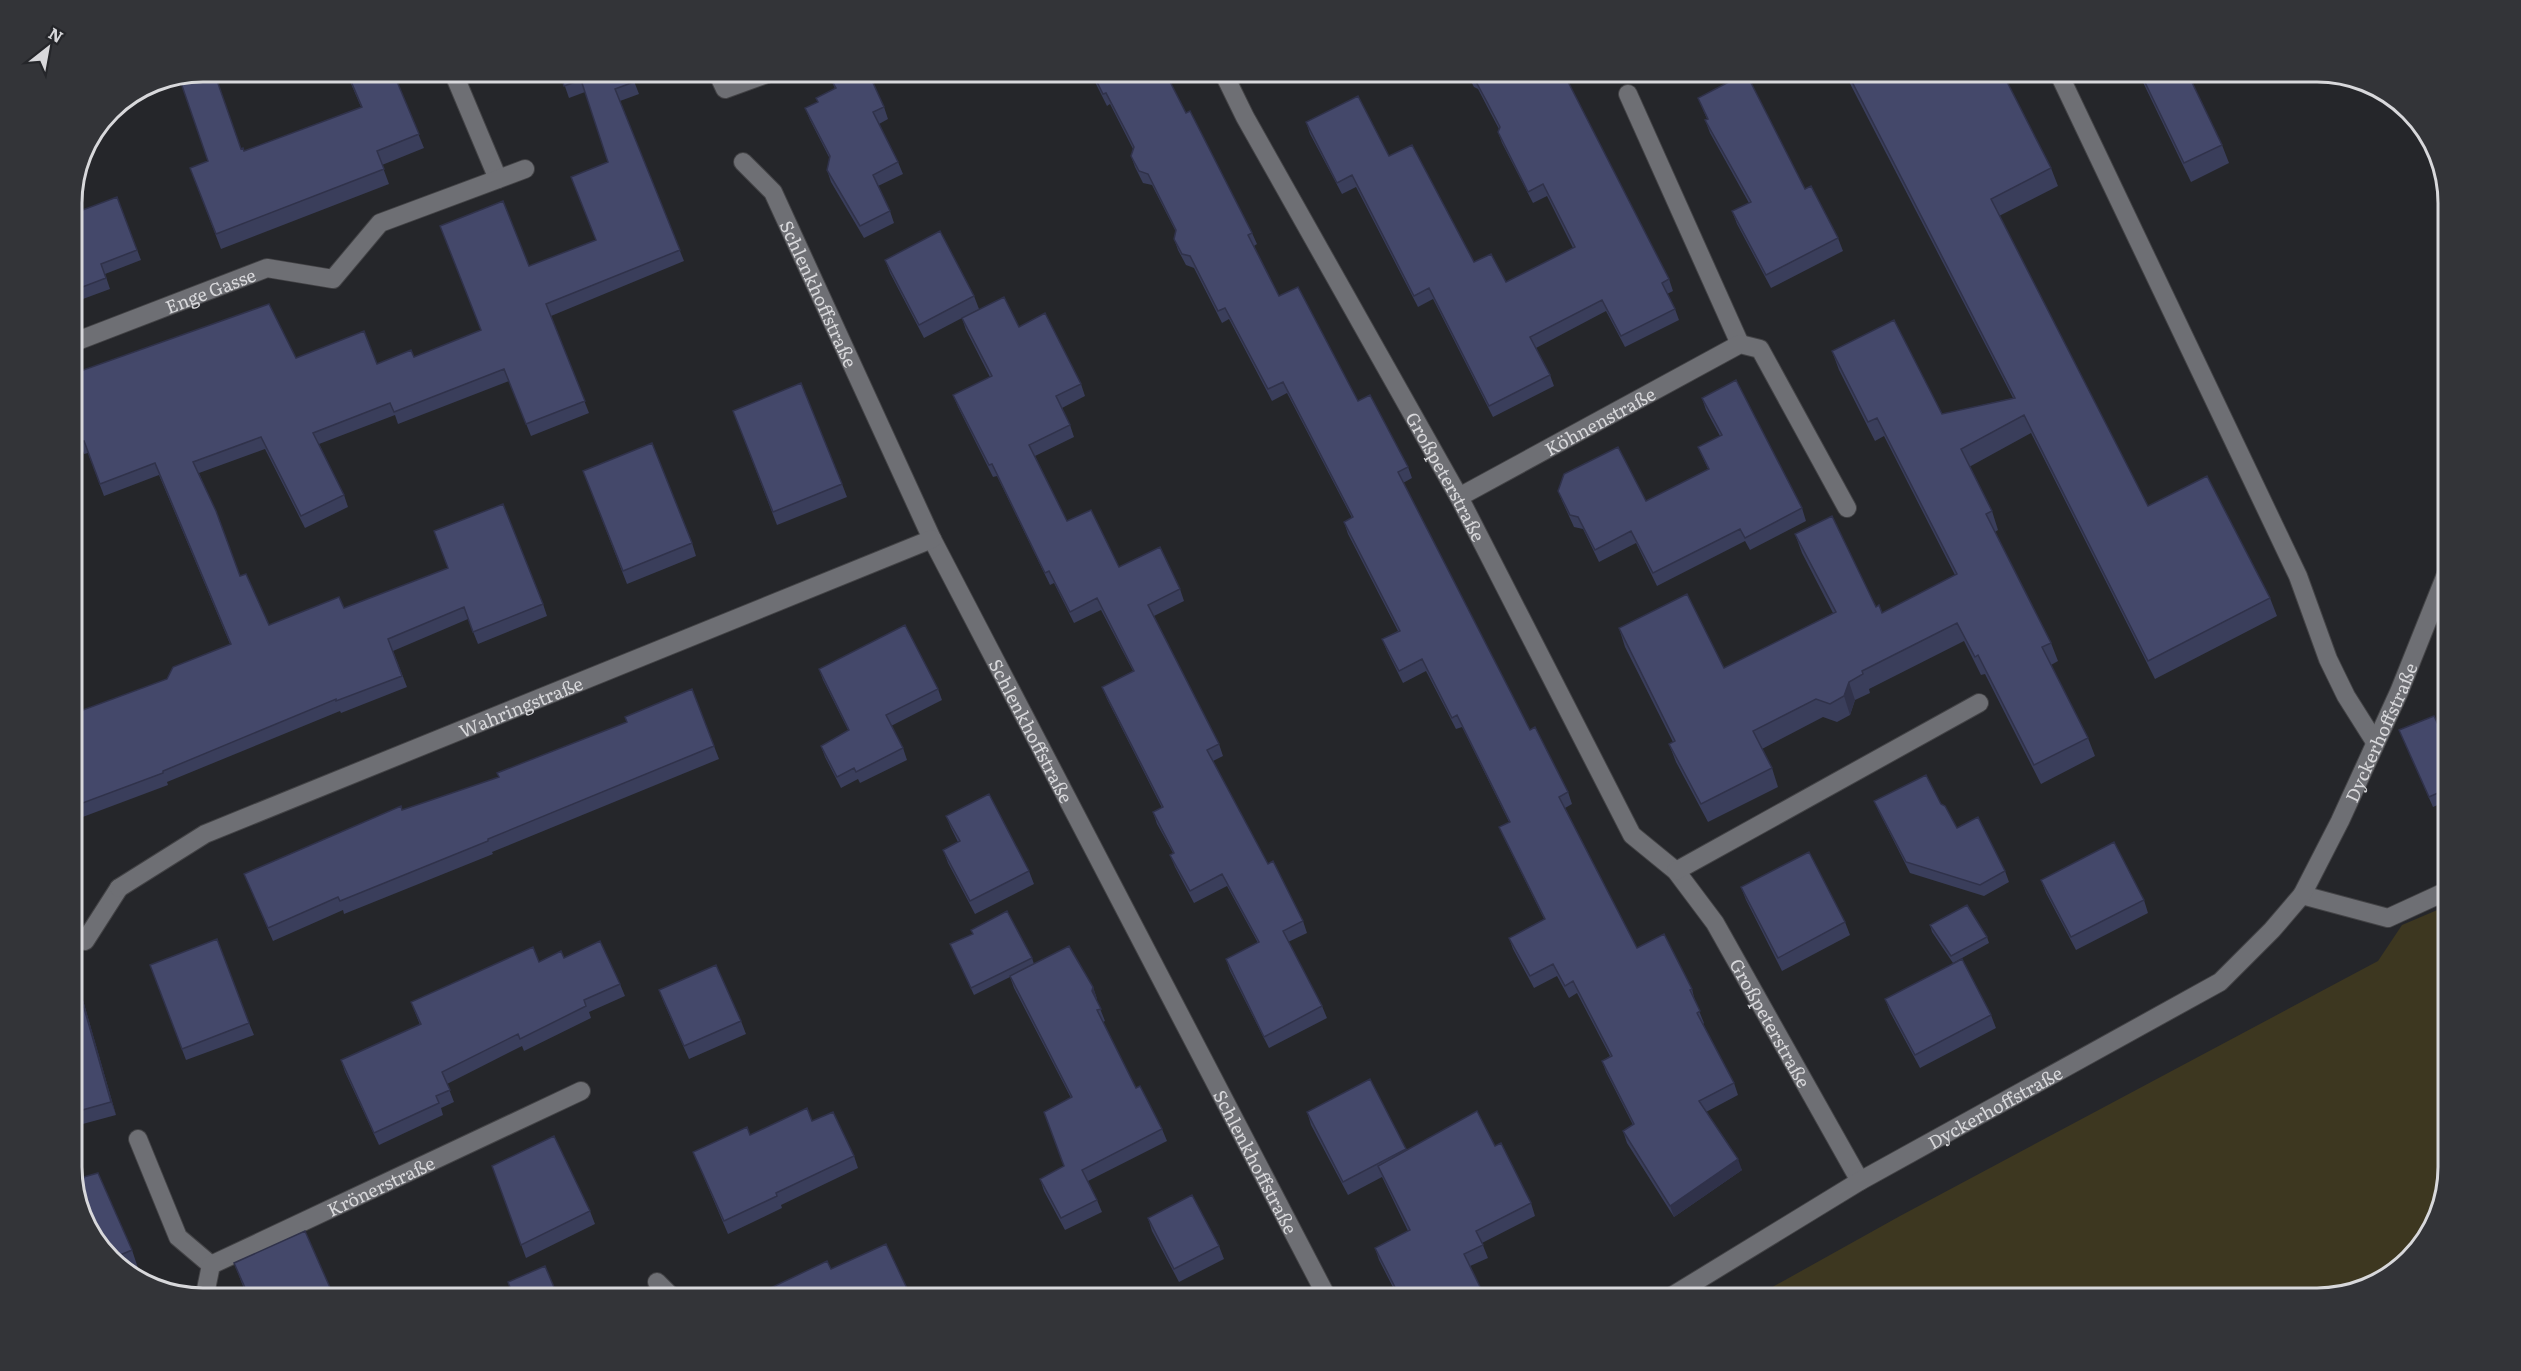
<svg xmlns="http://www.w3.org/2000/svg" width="2521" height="1371" font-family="Literata,serif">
<rect width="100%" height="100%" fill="#25262a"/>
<path fill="#3d3720" d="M 2449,905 L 2449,1168 L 2435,1226 L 2384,1281 L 2318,1299 L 1751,1299 L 1900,1216 L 2378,961 L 2402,925 Z"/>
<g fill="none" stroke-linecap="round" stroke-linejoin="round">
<g stroke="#434346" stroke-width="20">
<path id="lane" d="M 2058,72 L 2298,576 L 2328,659 L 2346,696 L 2375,742
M 85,941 L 119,888
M 138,1139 L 178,1237 L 211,1265"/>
</g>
<g stroke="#434346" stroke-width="20">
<g id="street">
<path d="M 453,72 L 498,179"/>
<path d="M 717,72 L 725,89 L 772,72"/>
<path id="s1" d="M 1223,72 L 1245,117 L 1459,497 L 1632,835 L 1676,871 L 1715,923 L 1860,1181"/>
<path d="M 1628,94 L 1740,344"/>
<path id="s2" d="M 743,162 L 773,192 L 932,539 L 1328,1299"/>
<path id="s3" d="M 72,343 L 267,268 L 333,279 L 380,223 L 525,169"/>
<path id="s4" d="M 1459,497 L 1740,344 L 1760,349 L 1847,508"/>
<path d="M 1676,871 L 1979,703"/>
<path id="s5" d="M 119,888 L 205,834 L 932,539"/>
<path d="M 2302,895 L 2388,918 L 2449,890"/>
<path d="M 657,1282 L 674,1299"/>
<path id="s6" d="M 204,1299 L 211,1265 L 581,1091"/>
<path id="s7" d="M 1667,1299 L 1860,1181 L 2220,982 L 2272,930 L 2302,895 L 2340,821 L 2399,692 L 2449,567"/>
</g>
</g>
<use href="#lane" stroke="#6e6f74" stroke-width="18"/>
<use href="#street" stroke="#6e6f74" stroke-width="18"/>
</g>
<path fill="#3a3e5b" d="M 346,72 L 393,72 L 424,148 L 382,165 L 389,184 L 221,249 L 190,168 L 241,149 L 244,151 L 361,107 Z
M 560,72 L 643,72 L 632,76 L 639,94 L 620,101 L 684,261 L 551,316 L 589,413 L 531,436 L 509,381 L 398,424 L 395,415 L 319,444 L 344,495 L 348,507 L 305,528 L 265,449 L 199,473 L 240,576 L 269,625 L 344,608 L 543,604 L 547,616 L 478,644 L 468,619 L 393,651 L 407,687 L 341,713 L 340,711 L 167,782 L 168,785 L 72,821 L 72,714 L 167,679 L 230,644 L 159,475 L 104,496 L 88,453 L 84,454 L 72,421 L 296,358 L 377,364 L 414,357 L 481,330 L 529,266 L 596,240 L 608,162 L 585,92 L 569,98 Z
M 1090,72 L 1165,72 L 1186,113 L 1252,233 L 1257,244 L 1254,246 L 1279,296 L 1408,467 L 1412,478 L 1403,483 L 1530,730 L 1568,792 L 1572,804 L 1565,808 L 1637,948 L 1692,989 L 1695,1001 L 1704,1023 L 1703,1024 L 1734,1083 L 1738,1095 L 1706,1112 L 1742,1170 L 1674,1217 L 1627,1143 L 1623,1131 L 1633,1125 L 1606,1072 L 1602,1061 L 1610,1056 L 1577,993 L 1569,998 L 1557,976 L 1534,988 L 1513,949 L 1509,938 L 1544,919 L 1504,838 L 1499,827 L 1509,822 L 1462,727 L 1456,729 L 1426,671 L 1403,683 L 1387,651 L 1382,639 L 1398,631 L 1348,534 L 1344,522 L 1352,518 L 1287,393 L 1272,401 L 1229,319 L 1222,323 L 1194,268 L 1186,265 L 1178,250 L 1174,239 L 1176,232 L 1152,185 L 1143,183 L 1135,167 L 1131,156 L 1133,149 L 1110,104 L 1107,106 Z
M 1466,72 L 1563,72 L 1669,279 L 1673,291 L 1667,294 L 1675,309 L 1679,320 L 1625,347 L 1606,311 L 1536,348 L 1550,375 L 1554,386 L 1493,417 L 1433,299 L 1418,307 L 1356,187 L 1342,194 L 1310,134 L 1306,122 L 1389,156 L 1474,262 L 1506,282 L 1573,248 L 1547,196 L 1533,203 L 1502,143 L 1498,132 L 1499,129 L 1491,114 L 1478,89 L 1474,87 Z
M 1844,72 L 2002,72 L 2051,168 L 2058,186 L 1999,216 L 2148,506 L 2270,598 L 2277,616 L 2155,679 L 2031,433 L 1969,467 L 1992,511 L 1998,530 L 1995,532 L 2051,643 L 2058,661 L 2051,665 L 2088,738 L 2095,756 L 2041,784 L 1985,674 L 1981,675 L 1964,641 L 1869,689 L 1870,693 L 1855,700 L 1850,715 L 1837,722 L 1823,717 L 1762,749 L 1772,768 L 1778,787 L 1708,822 L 1676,762 L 1669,744 L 1673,742 L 1625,647 L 1619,628 L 1724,668 L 1833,613 L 1802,553 L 1795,534 L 1882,613 L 1955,575 L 1884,436 L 1875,441 L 1839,370 L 1832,351 L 1942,414 L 2013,398 Z
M 2138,72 L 2187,72 L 2222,145 L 2229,163 L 2191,182 Z
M 833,83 L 884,107 L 888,119 L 879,124 L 898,162 L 903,174 L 878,186 L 890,211 L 894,223 L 864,238 L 831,182 L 827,170 L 830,159 L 810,120 L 805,108 L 818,102 L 835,89 Z
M 1698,98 L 1805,189 L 1838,238 L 1843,251 L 1771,288 L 1737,224 L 1732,211 L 1749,203 L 1710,133 L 1705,120 L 1707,119 Z
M 117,197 L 141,260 L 105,274 L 110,289 L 72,303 L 72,214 Z
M 885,260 L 974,296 L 979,309 L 924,338 L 890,273 Z
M 962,318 L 1019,327 L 1081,384 L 1085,396 L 1062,408 L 1070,425 L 1074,437 L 1035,456 L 1067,521 L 1119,567 L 1180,589 L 1184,601 L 1154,616 L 1219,744 L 1223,756 L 1213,761 L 1268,864 L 1303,921 L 1307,933 L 1288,942 L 1322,1006 L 1327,1018 L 1269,1048 L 1230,971 L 1226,959 L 1258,943 L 1227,886 L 1194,903 L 1175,867 L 1170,855 L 1173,853 L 1157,824 L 1153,812 L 1162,808 L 1107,699 L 1102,687 L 1133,671 L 1101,610 L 1074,623 L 1054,583 L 1050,585 L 997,476 L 993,477 L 958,407 L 953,395 L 990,377 L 966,330 Z
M 1702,398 L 1802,508 L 1806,521 L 1750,550 L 1745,541 L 1657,586 L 1636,543 L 1599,562 L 1583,529 L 1574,527 L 1563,503 L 1558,491 L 1646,501 L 1708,469 L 1698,447 L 1720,436 L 1706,410 Z
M 738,424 L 842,484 L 847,497 L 777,525 Z
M 588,484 L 692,543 L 696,556 L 627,584 Z
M 819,669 L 938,689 L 942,700 L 891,726 L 903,748 L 907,760 L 860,783 L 858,779 L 841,788 L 825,757 L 821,746 L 848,730 L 823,680 Z
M 692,689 L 719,759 L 492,852 L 493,854 L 344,914 L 343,910 L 273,941 L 244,874 L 402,810 L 499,777 L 627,722 Z
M 2399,730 L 2443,735 L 2449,733 L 2449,800 L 2433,807 Z
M 1874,801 L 1941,804 L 1957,828 L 2005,871 L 2009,882 L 1984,896 L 1910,873 L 1879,812 Z
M 946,816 L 1029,871 L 1034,884 L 975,914 L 948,863 L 943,850 L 958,842 L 951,828 Z
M 2041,880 L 2144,900 L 2148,913 L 2076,950 L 2046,893 Z
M 1741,887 L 1845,922 L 1850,935 L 1782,971 L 1746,900 Z
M 1930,925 L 1987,937 L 1989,943 L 1953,963 L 1932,932 Z
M 950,944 L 1032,958 L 1034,964 L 1093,987 L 1097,999 L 1097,1001 L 1105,1021 L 1103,1022 L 1136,1088 L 1162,1129 L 1167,1141 L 1088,1181 L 1097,1200 L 1102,1212 L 1065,1230 L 1044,1191 L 1040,1179 L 1064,1166 L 1071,1098 L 1014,988 L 1010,977 L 974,995 Z
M 564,958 L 620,984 L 625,996 L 589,1012 L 591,1018 L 524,1051 L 522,1046 L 447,1084 L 454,1102 L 441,1108 L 443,1115 L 379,1145 L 345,1072 L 341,1060 L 420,1025 L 411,1002 L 539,962 Z
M 72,962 L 116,1115 L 79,1125 L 72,1103 Z
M 150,965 L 249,1023 L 254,1035 L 186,1060 Z
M 659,990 L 741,1021 L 746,1034 L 689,1059 L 664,1003 Z
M 1885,999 L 1991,1015 L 1996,1028 L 1920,1068 L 1890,1012 Z
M 1370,1079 L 1406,1150 L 1495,1146 L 1531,1203 L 1535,1216 L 1482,1243 L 1488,1258 L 1470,1266 L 1485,1299 L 1399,1299 L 1379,1260 L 1375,1248 L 1408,1231 L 1382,1177 L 1348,1195 L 1311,1125 L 1307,1112 Z
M 812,1121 L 854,1156 L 858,1168 L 781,1205 L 782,1208 L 728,1234 L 693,1152 L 750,1135 Z
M 492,1166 L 590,1211 L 595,1224 L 526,1258 Z
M 1148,1218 L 1219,1246 L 1224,1259 L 1179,1282 L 1152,1231 Z
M 94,1240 L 132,1250 L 138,1268 L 129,1272 Z
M 234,1263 L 335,1299 L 248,1299 Z"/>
<path fill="#30324a" d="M 1849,682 L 1855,700 L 1850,715 L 1844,696 Z
M 72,962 L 116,1115 L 111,1102 L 72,966 Z
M 1093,987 L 1097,999 L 1096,1003 L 1092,991 Z
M 1738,1159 L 1742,1170 L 1674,1217 L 1670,1206 Z"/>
<path fill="#44486a" stroke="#30324a" stroke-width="1.5" d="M 203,72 L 214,72 L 241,149 L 243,148 L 244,151 L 362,107 L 347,72 L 393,72 L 419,134 L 377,151 L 384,169 L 216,234 L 190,168 L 208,161 L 179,77 Z
M 560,72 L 631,72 L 634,82 L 615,89 L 680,250 L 546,304 L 585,401 L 526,424 L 504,369 L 394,412 L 390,403 L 313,433 L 344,495 L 301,516 L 261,437 L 193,462 L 216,511 L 240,576 L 246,574 L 269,625 L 339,597 L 344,608 L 448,568 L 434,531 L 503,504 L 543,604 L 473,632 L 464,607 L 388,639 L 402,676 L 336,701 L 336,699 L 163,771 L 163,773 L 72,807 L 72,714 L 167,679 L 173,667 L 231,644 L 155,463 L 100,484 L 84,441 L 80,442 L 72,421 L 72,374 L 269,304 L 296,358 L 364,331 L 377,364 L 411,350 L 414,357 L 481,330 L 440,226 L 503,201 L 529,266 L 596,240 L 571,177 L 608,162 L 581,80 L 564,86 Z
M 855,72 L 868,72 L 884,107 L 873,112 L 898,162 L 873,175 L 890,211 L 860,226 L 827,170 L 830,156 L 805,108 L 818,102 L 816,98 L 836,88 L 833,83 Z
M 1092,72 L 1165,72 L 1186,113 L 1190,111 L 1252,233 L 1248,235 L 1279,296 L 1298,287 L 1358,401 L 1370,395 L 1408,467 L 1398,472 L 1530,730 L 1535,727 L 1568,792 L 1559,797 L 1637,948 L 1664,934 L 1692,989 L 1690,990 L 1700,1011 L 1697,1013 L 1734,1083 L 1699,1101 L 1738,1159 L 1670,1206 L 1623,1131 L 1634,1124 L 1602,1061 L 1612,1056 L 1573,981 L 1565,986 L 1553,964 L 1530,976 L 1509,938 L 1545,919 L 1499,827 L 1510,822 L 1457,715 L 1452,718 L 1422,659 L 1399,671 L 1382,639 L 1400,631 L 1344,522 L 1353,517 L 1283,382 L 1268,389 L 1225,308 L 1218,311 L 1190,256 L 1182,254 L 1174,239 L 1176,230 L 1148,174 L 1139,171 L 1131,156 L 1134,147 L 1128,135 L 1106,93 L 1103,94 Z
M 1467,72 L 1563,72 L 1669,279 L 1662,283 L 1675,309 L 1621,336 L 1602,300 L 1530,337 L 1550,375 L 1489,406 L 1429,288 L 1414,296 L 1352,175 L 1337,183 L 1306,122 L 1358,96 L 1389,156 L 1412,145 L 1474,262 L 1491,254 L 1506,282 L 1575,247 L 1543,184 L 1528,192 L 1498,132 L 1500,127 L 1487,102 L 1474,78 L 1469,76 Z
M 1847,72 L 2002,72 L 2051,168 L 1991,199 L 2148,506 L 2207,476 L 2270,598 L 2148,661 L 2024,415 L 1961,449 L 1992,511 L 1986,514 L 2051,643 L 2042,647 L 2088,738 L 2034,765 L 1978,655 L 1975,657 L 1957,623 L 1862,671 L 1863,674 L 1849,682 L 1844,696 L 1830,704 L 1816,699 L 1753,731 L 1772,768 L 1701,804 L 1669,744 L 1675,741 L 1619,628 L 1687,594 L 1724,668 L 1836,612 L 1795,534 L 1832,516 L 1876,607 L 1879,605 L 1882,613 L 1957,574 L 1877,418 L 1868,422 L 1832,351 L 1894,320 L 1942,414 L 2015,398 Z
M 2140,72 L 2187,72 L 2222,145 L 2184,163 Z
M 1746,73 L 1805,189 L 1811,186 L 1838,238 L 1766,275 L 1732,211 L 1751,202 L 1705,120 L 1708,119 L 1698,98 Z
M 117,197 L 137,250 L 101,264 L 106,278 L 72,291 L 72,214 Z
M 940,231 L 974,296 L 919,325 L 885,260 Z
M 1004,297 L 1019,327 L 1045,313 L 1081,384 L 1056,396 L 1070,425 L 1029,445 L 1067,521 L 1091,510 L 1119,567 L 1160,547 L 1180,589 L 1148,605 L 1219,744 L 1207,750 L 1268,864 L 1273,861 L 1303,921 L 1283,931 L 1322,1006 L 1264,1037 L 1226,959 L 1259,942 L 1222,874 L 1190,891 L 1170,855 L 1174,853 L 1153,812 L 1163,807 L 1102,687 L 1134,671 L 1097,598 L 1070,612 L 1049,571 L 1045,573 L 992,464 L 989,465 L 953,395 L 992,376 L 962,318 Z
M 1736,380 L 1802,508 L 1745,538 L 1740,529 L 1653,573 L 1631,531 L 1595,550 L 1578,517 L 1570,515 L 1558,491 L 1564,474 L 1618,447 L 1646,501 L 1709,469 L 1698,447 L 1722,435 L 1702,398 Z
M 801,383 L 842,484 L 773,512 L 733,411 Z
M 652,443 L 692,543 L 623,571 L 583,471 Z
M 905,625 L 938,689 L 886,715 L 903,748 L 856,772 L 854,768 L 837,777 L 821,746 L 849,730 L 819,669 Z
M 692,689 L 714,746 L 488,839 L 488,841 L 340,901 L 338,897 L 268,928 L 244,874 L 401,806 L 402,810 L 499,777 L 497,773 L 627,722 L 625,717 Z
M 2434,716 L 2443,735 L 2449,733 L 2449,788 L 2429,797 L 2399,730 Z
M 1926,775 L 1941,804 L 1945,806 L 1957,828 L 1978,817 L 2005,871 L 1980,885 L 1906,862 L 1874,801 Z
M 989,794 L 1029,871 L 970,901 L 943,850 L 960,841 L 946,816 Z
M 2114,842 L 2144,900 L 2071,937 L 2041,880 Z
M 1809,852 L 1845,922 L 1778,958 L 1741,887 Z
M 1967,905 L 1987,937 L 1951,956 L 1930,925 Z
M 1007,911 L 1032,958 L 971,988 L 950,944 L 973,934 L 971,930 Z
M 217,939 L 249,1023 L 182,1049 L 150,965 Z
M 600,941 L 620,984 L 584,1000 L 586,1006 L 520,1039 L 518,1034 L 442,1072 L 450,1090 L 436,1096 L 439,1103 L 374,1133 L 341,1060 L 421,1024 L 411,1002 L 533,947 L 539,962 L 561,951 L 564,958 Z
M 1069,946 L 1093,987 L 1092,991 L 1101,1009 L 1097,1010 L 1136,1088 L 1140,1086 L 1162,1129 L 1082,1170 L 1097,1200 L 1061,1218 L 1040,1179 L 1064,1166 L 1044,1112 L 1072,1097 L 1010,976 Z
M 1962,959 L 1991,1015 L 1915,1055 L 1885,999 Z
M 716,965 L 741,1021 L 684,1046 L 659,990 Z
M 72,966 L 111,1102 L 75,1112 L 72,1103 Z
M 1370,1079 L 1406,1149 L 1343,1182 L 1307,1112 Z
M 807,1108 L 812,1121 L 833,1112 L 854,1156 L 776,1193 L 777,1196 L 724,1221 L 693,1152 L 747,1127 L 750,1135 Z
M 1477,1111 L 1495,1146 L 1501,1143 L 1531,1203 L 1476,1231 L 1483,1245 L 1464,1254 L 1482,1291 L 1467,1299 L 1401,1299 L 1375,1248 L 1410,1230 L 1378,1166 Z
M 554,1136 L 590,1211 L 521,1245 L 492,1166 Z
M 98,1173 L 132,1250 L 113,1258 L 94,1240 L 73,1180 Z
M 1192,1195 L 1219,1246 L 1174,1269 L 1148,1218 Z
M 305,1231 L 335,1299 L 250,1299 L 234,1263 Z
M 886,1244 L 912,1299 L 756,1299 L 754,1296 L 827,1261 L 831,1269 Z
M 545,1266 L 559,1299 L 512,1299 L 514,1298 L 508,1282 Z
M 1107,1293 L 1110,1299 L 1096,1299 Z"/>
<g text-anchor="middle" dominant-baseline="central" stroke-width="6" stroke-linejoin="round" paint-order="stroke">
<g font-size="18" fill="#d8d8db" stroke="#25262a">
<text stroke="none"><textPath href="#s3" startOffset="148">Enge Gasse</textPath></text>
<text stroke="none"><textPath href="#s2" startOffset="154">Schlenkhoffstraße</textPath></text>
<text stroke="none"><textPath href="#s4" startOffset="160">Köhnenstraße</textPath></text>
<text stroke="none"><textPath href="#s1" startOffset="462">Großpeterstraße</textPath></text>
<text stroke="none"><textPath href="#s5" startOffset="442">Wahringstraße</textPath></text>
<text stroke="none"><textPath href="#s2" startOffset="640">Schlenkhoffstraße</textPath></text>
<text stroke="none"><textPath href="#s7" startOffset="938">Dyckerhoffstraße</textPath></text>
<text stroke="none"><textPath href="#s1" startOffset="1102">Großpeterstraße</textPath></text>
<text stroke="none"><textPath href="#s7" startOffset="380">Dyckerhoffstraße</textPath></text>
<text stroke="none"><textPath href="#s2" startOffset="1126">Schlenkhoffstraße</textPath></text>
<text stroke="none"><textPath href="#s6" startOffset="222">Krönerstraße</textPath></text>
</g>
</g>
<path d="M0 0H2521V1371H0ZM203 82H2317A121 121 0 0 1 2438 203V1167A121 121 0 0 1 2317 1288H203A121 121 0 0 1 82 1167V203A121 121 0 0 1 203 82Z" fill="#333438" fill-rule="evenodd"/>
<path fill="none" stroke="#d8d8db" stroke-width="3" d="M203 82H2317A121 121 0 0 1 2438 203V1167A121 121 0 0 1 2317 1288H203A121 121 0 0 1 82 1167V203A121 121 0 0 1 203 82Z"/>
<g transform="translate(48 48) rotate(31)" stroke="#25262a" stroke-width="4.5" paint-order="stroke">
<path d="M0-4.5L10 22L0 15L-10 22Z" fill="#d8d8db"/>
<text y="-9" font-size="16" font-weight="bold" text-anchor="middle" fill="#d8d8db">N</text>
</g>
</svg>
